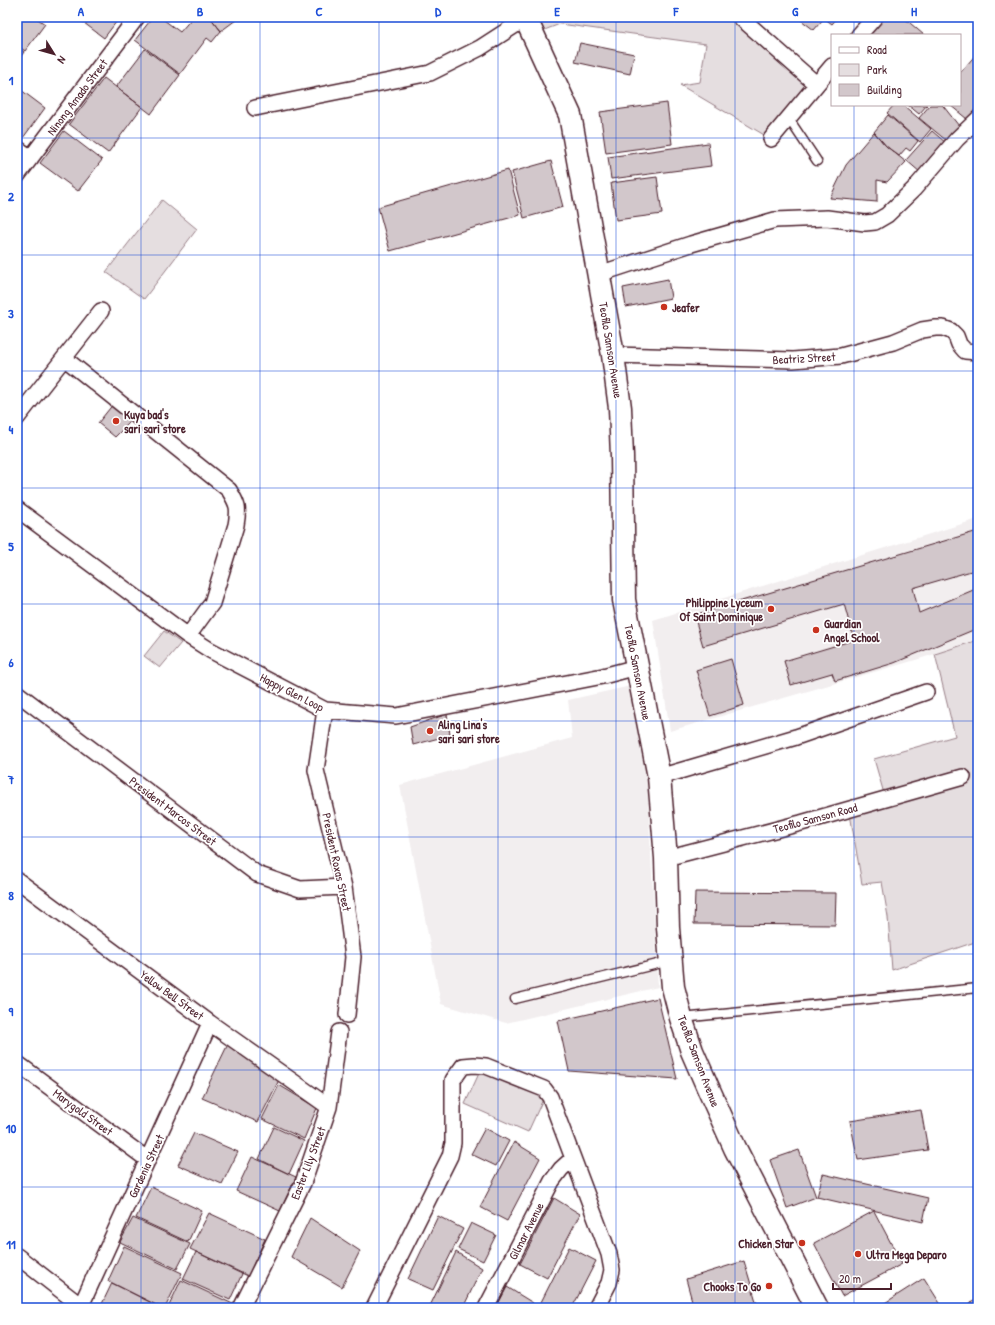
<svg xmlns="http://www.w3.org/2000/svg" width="995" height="1325" font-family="'Patrick Hand',sans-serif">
<rect width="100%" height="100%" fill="#fff"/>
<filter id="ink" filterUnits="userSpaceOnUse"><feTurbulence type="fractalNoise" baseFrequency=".025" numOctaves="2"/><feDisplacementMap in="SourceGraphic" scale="8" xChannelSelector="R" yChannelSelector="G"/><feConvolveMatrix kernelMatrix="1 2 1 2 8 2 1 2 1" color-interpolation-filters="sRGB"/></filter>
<g filter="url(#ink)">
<path fill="#f2eeef" d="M 978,519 L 978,640 L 919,659 L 670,731 L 653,620 Z
M 631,686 L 647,780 L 658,987 L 506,1023 L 441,1004 L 400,785 L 572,738 L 568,700 Z"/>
<path fill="#e5dee0" stroke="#987e86" d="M 528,17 L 740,17 L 816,84 L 771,139 L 680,85 L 700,82 L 706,44 L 560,24 L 534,34 Z
M 162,200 L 197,229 L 144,299 L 106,272 Z
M 164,631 L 181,643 L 160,668 L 144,656 Z
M 978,640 L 978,899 L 976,898 L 978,941 L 892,970 L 888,917 L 882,882 L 862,884 L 850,814 L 887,804 L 874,759 L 955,736 L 935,654 Z
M 481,1069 L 544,1097 L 528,1132 L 465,1104 Z"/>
<path fill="#d2c7cb" stroke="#4a1f2b" d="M 17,17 L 35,17 L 45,24 L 25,51 L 17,45 Z
M 76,17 L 120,17 L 104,38 Z
M 153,17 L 160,17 L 180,32 L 193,17 L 210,17 L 221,31 L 212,42 L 207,38 L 180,74 L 135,40 Z
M 210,17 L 240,17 L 221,31 Z
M 797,17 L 838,17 L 832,24 L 824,18 L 814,30 Z
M 885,17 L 903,17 L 924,35 L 869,35 Z
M 580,43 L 634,54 L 630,74 L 575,62 Z
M 17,47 L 24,52 L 17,62 Z
M 145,49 L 180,75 L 151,114 L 116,87 Z
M 978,52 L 978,106 L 967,119 L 950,105 L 960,105 L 960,73 Z
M 104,78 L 142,107 L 108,153 L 69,124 Z
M 17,87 L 45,108 L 20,142 L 17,140 Z
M 667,103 L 672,144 L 606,153 L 600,112 Z
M 894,105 L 903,105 L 931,129 L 920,142 L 887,113 Z
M 908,105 L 927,105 L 919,114 Z
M 930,105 L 942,105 L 944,107 L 959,126 L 947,141 L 919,118 Z
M 888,115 L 918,141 L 910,151 L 906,148 L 899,156 L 886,146 L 874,132 Z
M 64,131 L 102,160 L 78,191 L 40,163 Z
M 932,131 L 946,143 L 921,173 L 906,160 Z
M 874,132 L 886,146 L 906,162 L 887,182 L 877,180 L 877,202 L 830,198 L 846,165 Z
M 708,143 L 711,166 L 611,179 L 608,157 Z
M 551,161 L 563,207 L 524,218 L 512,172 Z
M 508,170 L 520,215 L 390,251 L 378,207 Z
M 657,177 L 662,214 L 616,220 L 611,183 Z
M 668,279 L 671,298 L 626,307 L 623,288 Z
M 114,403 L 134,418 L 115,437 L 98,423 Z
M 978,531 L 978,569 L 913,588 L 919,613 L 978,588 L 978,628 L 894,663 L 835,681 L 832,673 L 791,685 L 784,661 L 854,640 L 844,604 L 703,646 L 694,615 Z
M 731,659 L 744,705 L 710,716 L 696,670 Z
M 447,714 L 450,735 L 413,745 L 410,727 Z
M 695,892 L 836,893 L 835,925 L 694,924 Z
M 658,998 L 677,1079 L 569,1071 L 558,1021 Z
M 228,1044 L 280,1078 L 258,1122 L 202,1098 Z
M 279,1085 L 317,1108 L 304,1139 L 262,1119 Z
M 921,1110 L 928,1150 L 858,1160 L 850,1121 Z
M 274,1127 L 304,1141 L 289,1174 L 259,1159 Z
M 485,1128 L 509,1141 L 496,1166 L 471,1154 Z
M 194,1133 L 238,1152 L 222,1184 L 178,1165 Z
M 514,1142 L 540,1158 L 507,1221 L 480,1207 Z
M 799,1150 L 816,1197 L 787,1208 L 770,1160 Z
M 252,1157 L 296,1177 L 280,1211 L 236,1191 Z
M 823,1174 L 928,1198 L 923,1222 L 817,1197 Z
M 151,1187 L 202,1211 L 188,1242 L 136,1218 Z
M 554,1198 L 580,1214 L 547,1278 L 520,1264 Z
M 874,1211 L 902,1264 L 842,1296 L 814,1243 Z
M 209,1213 L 265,1239 L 248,1276 L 190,1249 Z
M 438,1216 L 463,1229 L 433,1290 L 408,1279 Z
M 133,1218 L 190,1244 L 177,1269 L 120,1242 Z
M 310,1218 L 360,1251 L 342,1287 L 291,1257 Z
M 471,1223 L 496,1235 L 483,1261 L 458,1249 Z
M 124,1246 L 182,1273 L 165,1308 L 162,1308 L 108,1281 Z
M 569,1247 L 596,1261 L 572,1308 L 538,1308 Z
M 196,1252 L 242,1274 L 230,1300 L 183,1279 Z
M 456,1252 L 482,1268 L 463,1308 L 429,1308 Z
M 744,1261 L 758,1308 L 694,1308 L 686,1279 Z
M 924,1278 L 943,1308 L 877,1308 Z
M 181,1280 L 235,1305 L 233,1308 L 168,1308 Z
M 112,1283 L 162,1308 L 100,1308 Z
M 507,1287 L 533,1303 L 531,1308 L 496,1308 Z
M 978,1299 L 978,1308 L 973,1308 L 970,1303 Z"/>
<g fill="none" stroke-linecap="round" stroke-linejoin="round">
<g stroke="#4a1f2b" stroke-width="11">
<path id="lane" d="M 789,119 L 817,161
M 515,999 L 670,961
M 682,1018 L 978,988"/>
</g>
<g stroke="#4a1f2b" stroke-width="18">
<path id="street" d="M 740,17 L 816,84
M 859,35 L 875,17
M 255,108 L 430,73 L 480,48 L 528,17
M 771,139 L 832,66
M 17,148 L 31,158
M 17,176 L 137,17
M 599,274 L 691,244 L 775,220 L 827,218 L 865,223 L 875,222 L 887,215 L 914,189 L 957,139 L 978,119
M 613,355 L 793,360 L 841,356 L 893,342 L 922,330 L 935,328 L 943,328 L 951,331 L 956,336 L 959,344 L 965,351 L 978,352
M 64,358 L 229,490 C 238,505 239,508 236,525 L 212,603 L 188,636
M 17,418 L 101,311
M 17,509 L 188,636 L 210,650 L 325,710 L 396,716 L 603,676 L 637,667
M 17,693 L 257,874 L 300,889 L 344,887
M 325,710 L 316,770 L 344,887 L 353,957 L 347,1015
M 659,777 L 796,737 L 926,692
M 666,858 L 801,823 L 963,777
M 17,880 L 210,1023 L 329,1107
M 17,1063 L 148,1160
M 17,1256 L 81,1306
M 80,1308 L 210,1023
M 241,1308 L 303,1183 L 329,1107 L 339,1032
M 374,1308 L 450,1156 L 453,1143 L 453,1080 L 463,1066 L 474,1065 L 486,1066 L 544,1089 L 550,1097 L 609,1254 L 612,1270 L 609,1283 L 596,1308
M 486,1308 L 552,1181 L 561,1169 L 572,1159"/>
</g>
<g stroke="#4a1f2b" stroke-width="25">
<path id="secondary" d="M 525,17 L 570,115 L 613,355 L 620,408 L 622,456 L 624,600 L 659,777 L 666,858 L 668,928 L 673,987 L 681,1018 L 692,1051 L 709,1090 L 735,1148 L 817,1308"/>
</g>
<use href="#lane" stroke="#fff" stroke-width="8"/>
<use href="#street" stroke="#fff" stroke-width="15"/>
<use href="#secondary" stroke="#fff" stroke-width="22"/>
</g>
</g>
<path fill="none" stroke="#1d4ed8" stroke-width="1" stroke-opacity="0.55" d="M 141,17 L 141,1308M 260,17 L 260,1308M 379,17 L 379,1308M 498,17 L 498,1308M 616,17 L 616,1308M 735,17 L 735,1308M 854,17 L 854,35M 854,105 L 854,1308M 17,138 L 978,138M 17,255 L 978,255M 17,371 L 978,371M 17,488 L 978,488M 17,604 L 978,604M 17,721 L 978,721M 17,837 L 978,837M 17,954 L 978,954M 17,1070 L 978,1070M 17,1187 L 978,1187"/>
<g fill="#c8321e" stroke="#fff" stroke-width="1.5">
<circle cx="664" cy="307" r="4"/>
<circle cx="116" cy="421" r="4"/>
<circle cx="771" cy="609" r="4"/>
<circle cx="816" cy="630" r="4"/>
<circle cx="430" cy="731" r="4"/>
<circle cx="802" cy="1243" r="4"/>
<circle cx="858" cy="1254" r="4"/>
<circle cx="769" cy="1286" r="4"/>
</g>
<g text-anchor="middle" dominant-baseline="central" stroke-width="3.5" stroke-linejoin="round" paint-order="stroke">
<g font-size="12" fill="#4a1f2b" stroke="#fff">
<text transform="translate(77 97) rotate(-53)">Ninong Amado Street</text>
<text transform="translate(611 350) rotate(81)">Teofilo Samson Avenue</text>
<text transform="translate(804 358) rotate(-3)">Beatriz Street</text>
<text transform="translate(638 672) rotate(79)">Teofilo Samson Avenue</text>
<text transform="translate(292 692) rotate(27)">Happy Glen Loop</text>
<text transform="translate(173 811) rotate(37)">President Marcos Street</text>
<text transform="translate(815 818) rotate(-15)">Teofilo Samson Road</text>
<text transform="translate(337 862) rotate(78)">President Roxas Street</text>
<text transform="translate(172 995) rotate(36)">Yellow Bell Street</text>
<text transform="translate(699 1061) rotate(69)">Teofilo Samson Avenue</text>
<text transform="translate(83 1112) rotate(36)">Marygold Street</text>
<text transform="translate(308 1163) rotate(-69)">Easter Lily Street</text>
<text transform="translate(146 1166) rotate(-65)">Gardenia Street</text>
<text transform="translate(526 1231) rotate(-63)">Gilmar Avenue</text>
</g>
<g font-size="12" font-weight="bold" fill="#4a1f2b" stroke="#fff" text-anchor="start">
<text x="672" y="307">Jeafer</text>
<text x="124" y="414">Kuya bad's<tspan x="124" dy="14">sari sari store</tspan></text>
<text x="763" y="602" text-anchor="end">Philippine Lyceum<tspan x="763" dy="14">Of Saint Dominique</tspan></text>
<text x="824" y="623">Guardian<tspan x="824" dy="14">Angel School</tspan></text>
<text x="438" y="724">Aling Lina's<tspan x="438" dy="14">sari sari store</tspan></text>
<text x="794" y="1243" text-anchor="end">Chicken Star</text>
<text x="866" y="1254">Ultra Mega Deparo</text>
<text x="761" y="1286" text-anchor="end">Chooks To Go</text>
</g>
</g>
<rect width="995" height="1325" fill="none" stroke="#fff" stroke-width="44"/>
<rect x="831" y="34" width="130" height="72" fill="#ffffff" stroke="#b7a5aa"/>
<rect x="839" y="47" width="20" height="6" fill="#ffffff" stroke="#b7a5aa"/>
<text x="867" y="54" font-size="12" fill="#4a1f2b">Road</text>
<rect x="839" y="64" width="20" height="12" fill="#e5dee0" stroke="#b7a5aa"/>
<text x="867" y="74" font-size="12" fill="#4a1f2b">Park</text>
<rect x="839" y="84" width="20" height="12" fill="#d2c7cb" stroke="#b7a5aa"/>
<text x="867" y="94" font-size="12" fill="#4a1f2b">Building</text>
<g transform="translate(54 54) rotate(127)" stroke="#ffffff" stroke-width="3" paint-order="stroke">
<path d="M0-3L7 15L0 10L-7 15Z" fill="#4a1f2b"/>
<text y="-6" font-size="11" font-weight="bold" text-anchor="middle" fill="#4a1f2b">N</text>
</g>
<path d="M833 1283v6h58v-6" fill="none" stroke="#4a1f2b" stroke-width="2"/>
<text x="839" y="1283" font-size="12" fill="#4a1f2b" stroke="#ffffff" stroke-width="3" paint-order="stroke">20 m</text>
<rect x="22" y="22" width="951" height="1281" fill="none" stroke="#1d4ed8" stroke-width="1.5"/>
<g font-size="13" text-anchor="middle" font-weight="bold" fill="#1d4ed8">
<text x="81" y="16">A</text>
<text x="200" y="16">B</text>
<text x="319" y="16">C</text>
<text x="438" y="16">D</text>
<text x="557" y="16">E</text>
<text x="676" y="16">F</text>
<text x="795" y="16">G</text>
<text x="914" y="16">H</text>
<text x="11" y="85">1</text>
<text x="11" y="201">2</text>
<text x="11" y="318">3</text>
<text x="11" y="434">4</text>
<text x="11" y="551">5</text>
<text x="11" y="667">6</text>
<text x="11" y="784">7</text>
<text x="11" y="900">8</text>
<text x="11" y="1016">9</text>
<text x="11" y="1133">10</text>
<text x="11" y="1249">11</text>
</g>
</svg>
